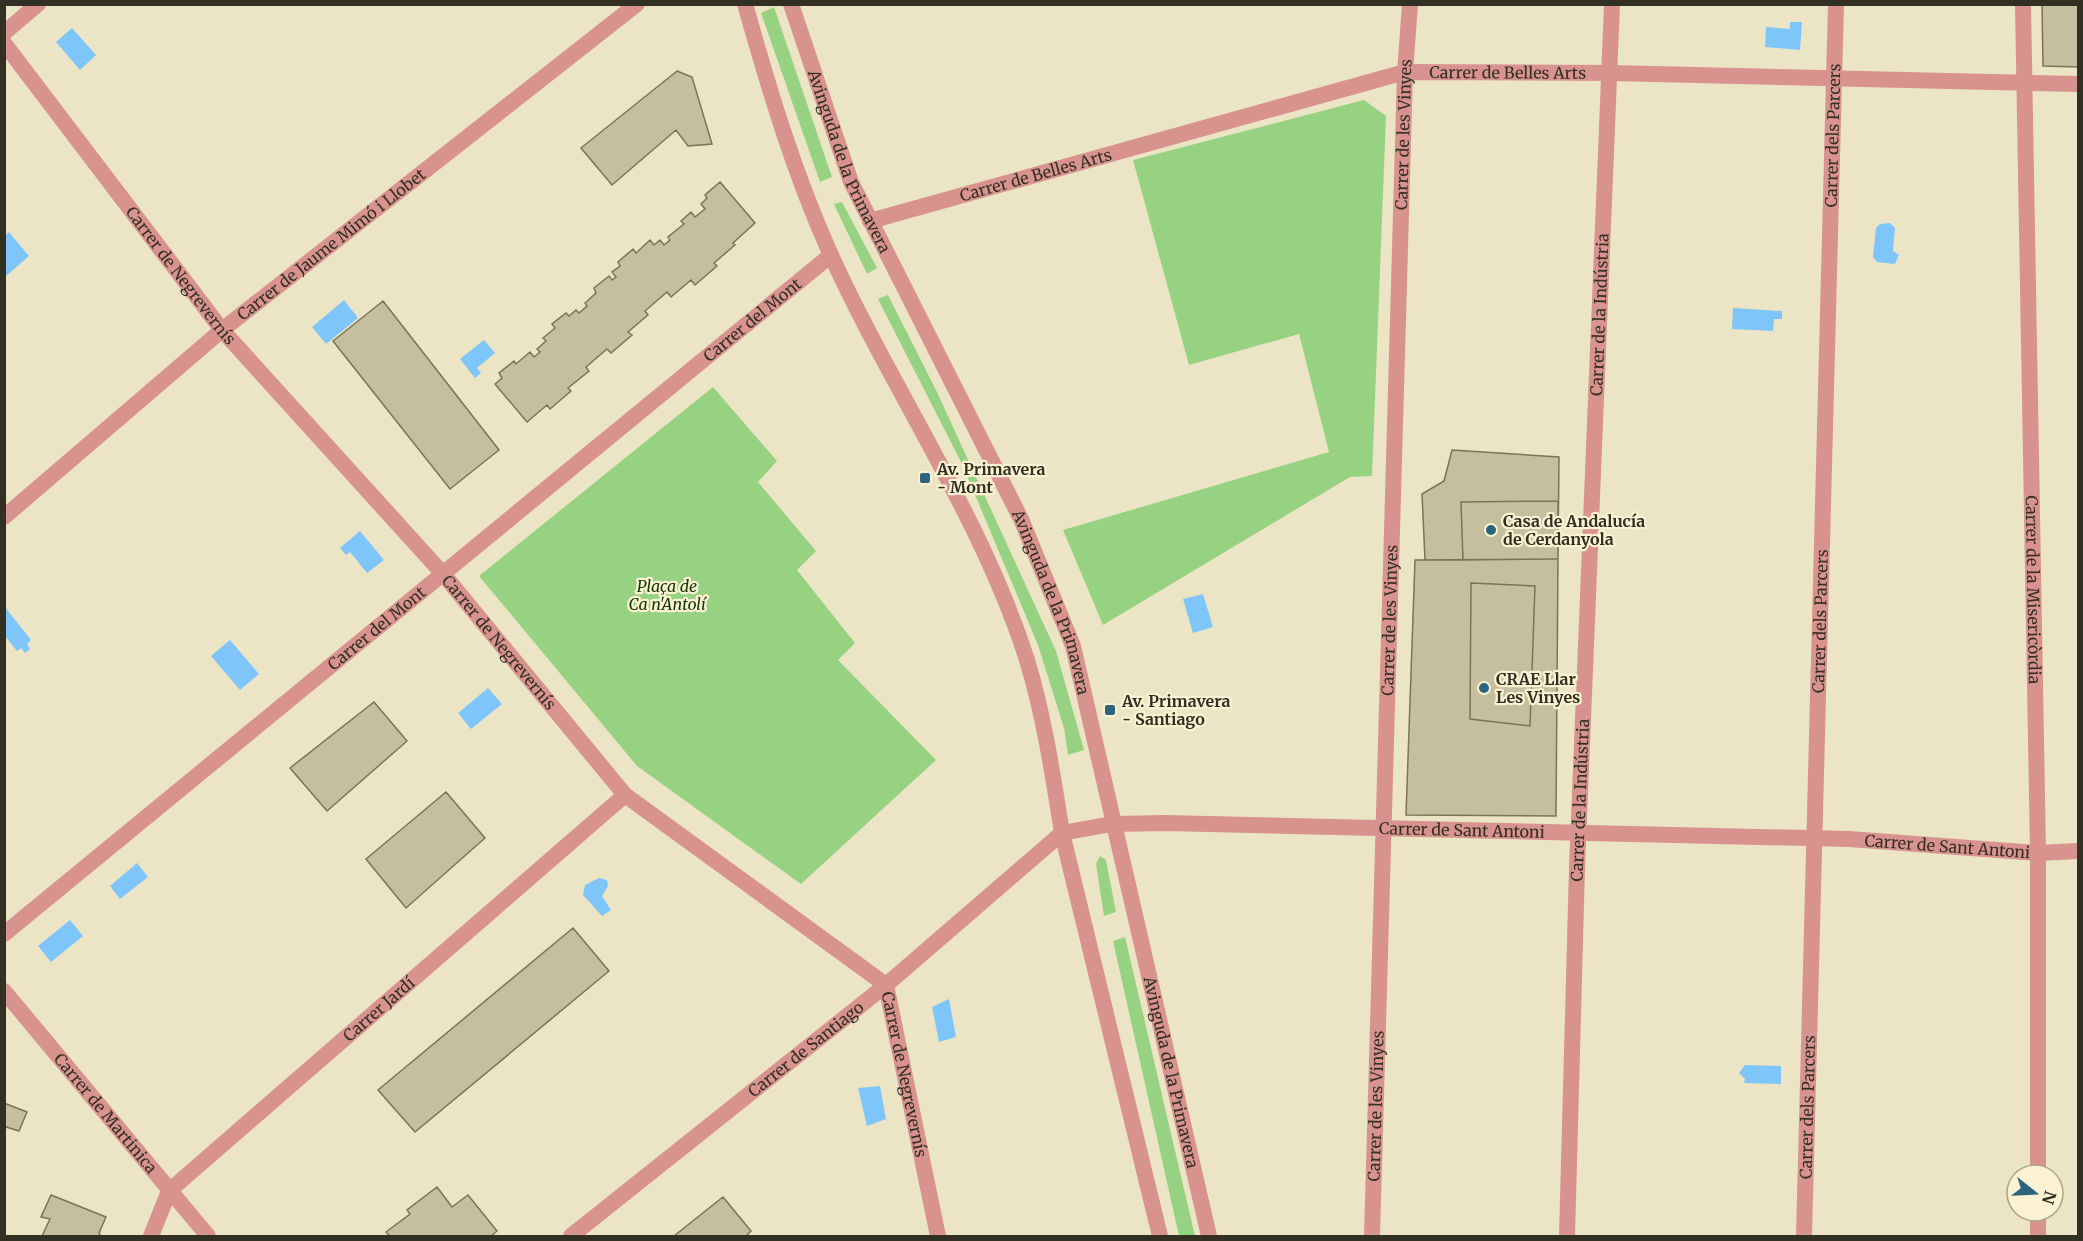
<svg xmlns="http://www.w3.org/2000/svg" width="2083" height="1241" font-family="Merriweather,serif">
<rect width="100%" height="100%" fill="#ece5c5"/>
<path fill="#97d283" d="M 774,7 L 832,177 L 820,182 L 761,13 Z
M 1364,100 L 1386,116 L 1372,476 L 1350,477 L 1103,625 L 1063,530 L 1329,452 L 1299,334 L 1189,365 L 1133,160 Z
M 842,202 L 877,268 L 867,274 L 834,204 Z
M 888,295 L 936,390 L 1056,651 L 1084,750 L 1068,755 L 1064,728 L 1038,645 L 963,466 L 878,299 Z
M 713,387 L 777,461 L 758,482 L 816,551 L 797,570 L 855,643 L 838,660 L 936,760 L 801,884 L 637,766 L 479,576 Z
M 1100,856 L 1106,860 L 1116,912 L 1104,916 L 1096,864 Z
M 1125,937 L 1195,1236 L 1179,1236 L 1113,941 Z"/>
<path fill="#7ec6f9" d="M 1790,22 L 1802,22 L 1800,50 L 1765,47 L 1766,27 L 1790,29 Z
M 72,28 L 96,55 L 80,70 L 56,42 Z
M 1890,223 L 1895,228 L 1893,251 L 1899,255 L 1895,264 L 1877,262 L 1873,257 L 1876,228 L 1880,224 Z
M 9,232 L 29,256 L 5,277 L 5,236 Z
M 344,300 L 358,318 L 326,344 L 312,327 Z
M 1733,308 L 1782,311 L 1782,319 L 1774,319 L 1773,331 L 1732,329 Z
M 484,340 L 495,353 L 477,368 L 481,373 L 475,378 L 460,359 Z
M 360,531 L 384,560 L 367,573 L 350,552 L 346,555 L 340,548 Z
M 1203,594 L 1213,627 L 1193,633 L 1183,599 Z
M 5,607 L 31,640 L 27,644 L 30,649 L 25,653 L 21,648 L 17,651 L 5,636 Z
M 230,640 L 259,674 L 240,690 L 211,656 Z
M 488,688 L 502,704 L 471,729 L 458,713 Z
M 137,863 L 148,877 L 120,899 L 110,886 Z
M 599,878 L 607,880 L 608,886 L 602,896 L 611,910 L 602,916 L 583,895 L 585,885 Z
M 70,920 L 83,936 L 51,962 L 38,946 Z
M 949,999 L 956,1037 L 939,1042 L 932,1007 Z
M 1745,1065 L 1781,1066 L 1781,1084 L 1744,1083 L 1745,1079 L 1739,1073 Z
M 880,1086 L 886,1119 L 867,1126 L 858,1088 Z"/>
<path fill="#c5be9f" stroke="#7b7457" stroke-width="1.5" d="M 2042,4 L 2078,4 L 2078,67 L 2043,66 Z
M 677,71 L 692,77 L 712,144 L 688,146 L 676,130 L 612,185 L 581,148 Z
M 720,182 L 755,223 L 733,243 L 735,245 L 714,263 L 717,266 L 695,285 L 691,280 L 671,297 L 667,292 L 645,311 L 648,315 L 628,332 L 632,335 L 611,353 L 607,349 L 586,367 L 589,371 L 568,388 L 571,391 L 550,409 L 547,405 L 527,422 L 495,384 L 502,378 L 499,373 L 514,361 L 516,364 L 530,352 L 534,357 L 540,352 L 537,349 L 546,341 L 543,338 L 555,328 L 552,324 L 566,313 L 569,316 L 576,310 L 579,313 L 587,306 L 585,303 L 596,293 L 594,288 L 609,276 L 612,280 L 616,277 L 612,272 L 620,266 L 618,262 L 633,249 L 636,253 L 650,240 L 654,245 L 660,240 L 664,245 L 670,240 L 668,237 L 684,224 L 681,221 L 691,212 L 695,217 L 705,209 L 701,204 L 707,198 L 705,195 Z
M 383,301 L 499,450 L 450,489 L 333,341 Z
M 1452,450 L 1559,457 L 1558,559 L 1425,560 L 1422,494 L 1444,481 Z
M 1558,501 L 1558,559 L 1463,560 L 1461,502 Z
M 1558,559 L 1556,816 L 1406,815 L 1415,560 Z
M 1471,583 L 1535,586 L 1530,726 L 1470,719 Z
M 374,702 L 407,741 L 327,811 L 290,768 Z
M 446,792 L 485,838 L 406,908 L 366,859 Z
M 573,928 L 609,971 L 415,1132 L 378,1090 Z
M 4,1103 L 27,1112 L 19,1131 L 6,1127 L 4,1131 Z
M 437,1187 L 452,1207 L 468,1195 L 497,1231 L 491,1236 L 390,1236 L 386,1232 L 410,1214 L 407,1210 Z
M 51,1195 L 106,1217 L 99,1233 L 101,1236 L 42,1236 L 50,1219 L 41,1217 Z
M 723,1197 L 751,1231 L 746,1236 L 674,1236 Z"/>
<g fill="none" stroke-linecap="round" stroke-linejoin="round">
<g stroke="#d8938f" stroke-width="16">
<path id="s1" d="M 2023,4 L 2038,853 L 2038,1175"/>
<path d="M 4,33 L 38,4"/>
<path id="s2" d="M 4,43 L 222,330 L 444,575 L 625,795 L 886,985 L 938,1236"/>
<path id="s3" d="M 870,221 L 1405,72 L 1611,73 L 2078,84"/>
<path id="s4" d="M 4,517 L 222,330 L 637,4"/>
<path id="s5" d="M 4,934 L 831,255"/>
<path id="s6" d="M 4,991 L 208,1236"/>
<path d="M 2038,1211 L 2038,1236"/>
<path id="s7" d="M 151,1236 L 169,1191 L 625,795"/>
<path id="s8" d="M 571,1236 L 886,985 L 1062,833 L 1112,824 L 1166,823 L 1849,839 L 2038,853 L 2078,851"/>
<path id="s9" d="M 1372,1236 L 1405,72 L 1410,4"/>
<path id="s10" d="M 1567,1236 L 1577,867 L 1612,4"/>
<path id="s11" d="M 1804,1236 L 1836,4"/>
</g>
<g stroke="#d8938f" stroke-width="16">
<path d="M 745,4 C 769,89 794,173 830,253 C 892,390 981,516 1027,660 C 1044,716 1053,776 1062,833 L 1160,1236"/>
<path id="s12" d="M 791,4 L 851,182 L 1021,519 L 1073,646 L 1209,1236"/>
</g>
</g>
<g fill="#2b667e" stroke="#faf2d2" stroke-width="2">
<rect x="919" y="472" width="12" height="12" rx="3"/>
<circle cx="1491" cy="530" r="6"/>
<circle cx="1484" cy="688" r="6"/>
<rect x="1104" y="704" width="12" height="12" rx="3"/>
</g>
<g text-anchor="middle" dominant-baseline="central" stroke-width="4.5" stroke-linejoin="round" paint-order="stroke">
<g font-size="16" fill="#322f23" stroke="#faf2d2">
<text stroke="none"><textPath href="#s3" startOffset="658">Carrer de Belles Arts</textPath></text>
<text stroke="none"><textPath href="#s9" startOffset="1102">Carrer de les Vinyes</textPath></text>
<text stroke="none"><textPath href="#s11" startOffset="1101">Carrer dels Parcers</textPath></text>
<text stroke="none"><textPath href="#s12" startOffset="168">Avinguda de la Primavera</textPath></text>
<text stroke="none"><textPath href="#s3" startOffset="172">Carrer de Belles Arts</textPath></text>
<text stroke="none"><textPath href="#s4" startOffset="426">Carrer de Jaume Mimó i Llobet</textPath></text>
<text stroke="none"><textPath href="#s2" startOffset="292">Carrer de Negrevernís</textPath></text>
<text stroke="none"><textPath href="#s10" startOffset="922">Carrer de la Indústria</textPath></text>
<text stroke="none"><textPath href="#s5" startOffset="968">Carrer del Mont</textPath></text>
<text stroke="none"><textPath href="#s1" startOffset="586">Carrer de la Misericòrdia</textPath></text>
<text stroke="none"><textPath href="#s12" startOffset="654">Avinguda de la Primavera</textPath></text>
<text stroke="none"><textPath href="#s9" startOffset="616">Carrer de les Vinyes</textPath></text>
<text stroke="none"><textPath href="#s11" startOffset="615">Carrer dels Parcers</textPath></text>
<text stroke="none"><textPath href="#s5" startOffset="482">Carrer del Mont</textPath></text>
<text stroke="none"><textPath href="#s2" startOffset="778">Carrer de Negrevernís</textPath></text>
<text stroke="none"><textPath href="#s10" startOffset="436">Carrer de la Indústria</textPath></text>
<text stroke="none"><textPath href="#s8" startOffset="1036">Carrer de Sant Antoni</textPath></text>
<text stroke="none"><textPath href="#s8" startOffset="1522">Carrer de Sant Antoni</textPath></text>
<text stroke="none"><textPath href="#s7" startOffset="326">Carrer Jardí</textPath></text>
<text stroke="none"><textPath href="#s8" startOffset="300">Carrer de Santiago</textPath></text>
<text stroke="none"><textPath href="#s12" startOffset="1140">Avinguda de la Primavera</textPath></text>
<text stroke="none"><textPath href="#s2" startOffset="1390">Carrer de Negrevernís</textPath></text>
<text stroke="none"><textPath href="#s9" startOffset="130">Carrer de les Vinyes</textPath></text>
<text stroke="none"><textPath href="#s11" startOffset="129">Carrer dels Parcers</textPath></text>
<text stroke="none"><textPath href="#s6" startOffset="159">Carrer de Martinica</textPath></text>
</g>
<g font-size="16" font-weight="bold" fill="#322f23" stroke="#faf2d2" text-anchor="start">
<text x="937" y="469">Av. Primavera<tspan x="937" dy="18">- Mont</tspan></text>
<text x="1503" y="521">Casa de Andalucía<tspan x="1503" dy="18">de Cerdanyola</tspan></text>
<text x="1496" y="679">CRAE Llar<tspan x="1496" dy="18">Les Vinyes</tspan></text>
<text x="1122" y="701">Av. Primavera<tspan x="1122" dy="18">- Santiago</tspan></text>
</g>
<g font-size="16" font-style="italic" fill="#103800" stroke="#faf2d2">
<text x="667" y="586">Plaça de<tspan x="667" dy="18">Ca n'Antolí</tspan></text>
</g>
</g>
<rect width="2083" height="1241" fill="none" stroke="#322f23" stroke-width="12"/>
<g transform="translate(2035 1193) rotate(108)"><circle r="28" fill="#faf2d2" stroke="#aaa48c" stroke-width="1.5"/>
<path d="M0-4.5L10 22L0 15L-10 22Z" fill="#2b667e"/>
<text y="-9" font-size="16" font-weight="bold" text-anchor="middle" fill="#322f23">N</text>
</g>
</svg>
